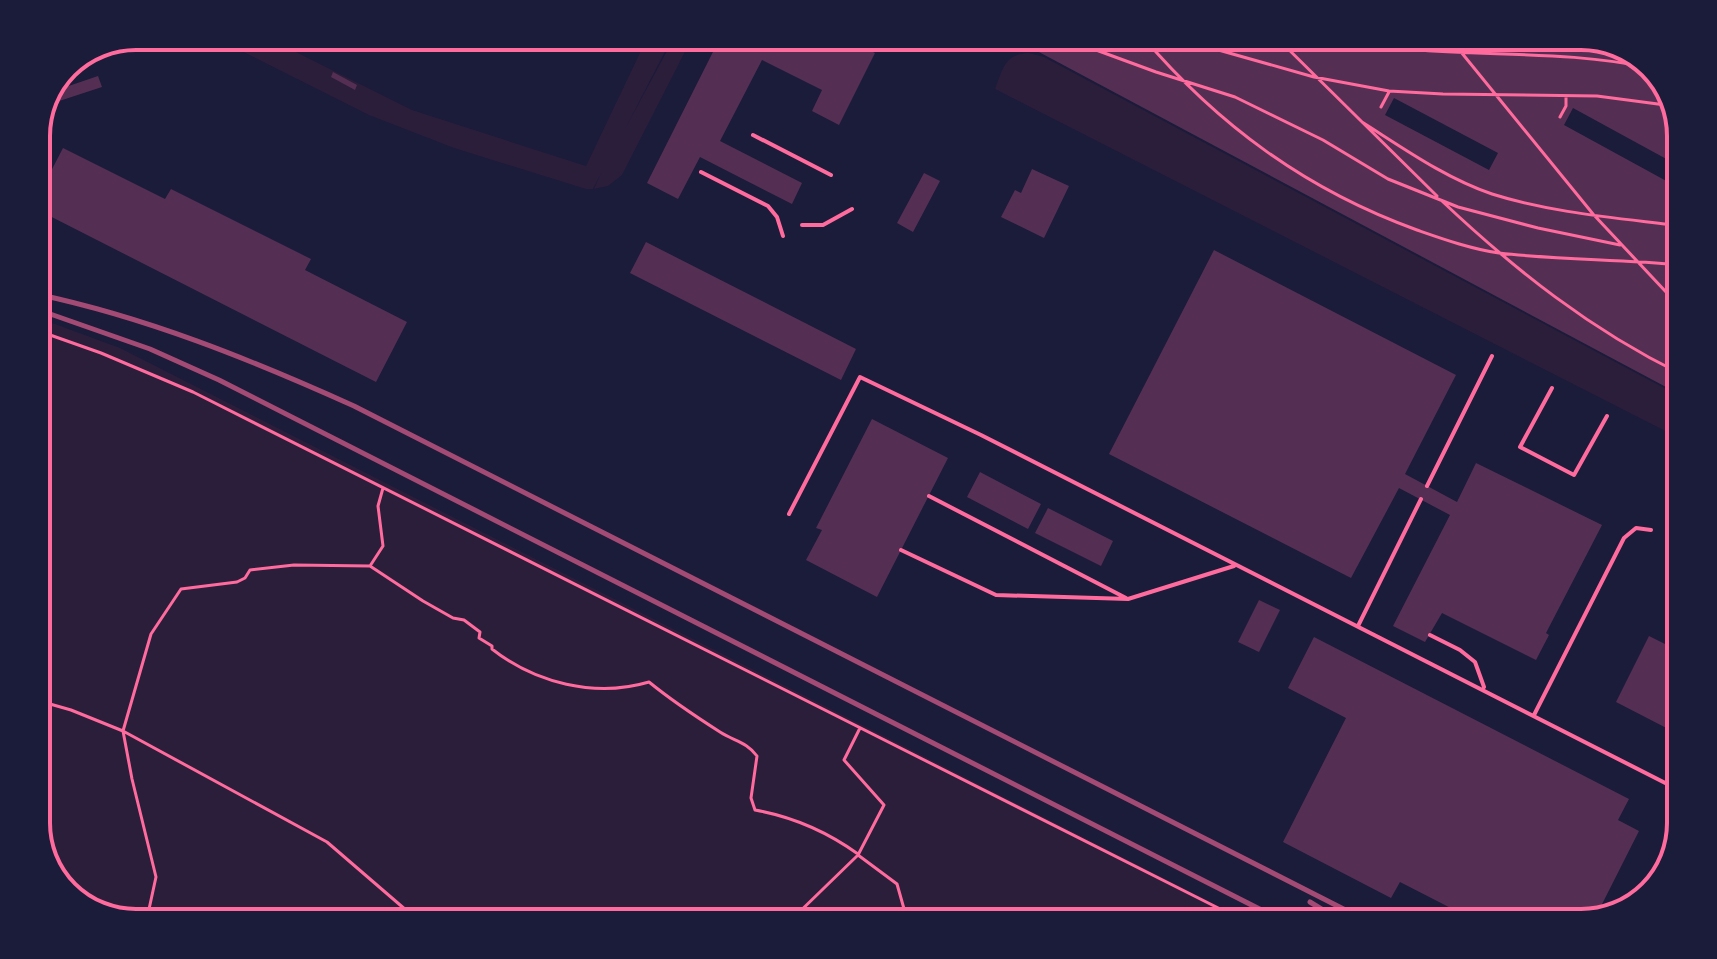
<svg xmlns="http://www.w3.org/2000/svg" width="1717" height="959" font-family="'Golos Text',sans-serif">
<rect width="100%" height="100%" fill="#1b1b3a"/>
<path fill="#2a1e3b" d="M 212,36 L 264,36 L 412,110 L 586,166 L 648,36 L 673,36 L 624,131 L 675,36 L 693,36 L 622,175 L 608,186 L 594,189 L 601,173 L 593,189 L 586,189 L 454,148 L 369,115 Z
M 1029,53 L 1044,57 L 1681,397 L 1681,439 L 995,89 C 1003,69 1004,54 1029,53 Z
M 36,317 L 120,348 L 1252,923 L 136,923 L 86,910 L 50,873 L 36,829 Z"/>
<path fill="#542f53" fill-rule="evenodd" d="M 734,36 L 816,36 L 842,50 L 848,39 L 875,53 L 839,125 L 812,111 L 822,90 L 762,60 L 720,141 L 802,183 L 792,204 L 700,157 L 678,199 L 647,183 L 720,38 L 730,44 Z
M 1009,36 L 1581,36 L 1631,49 L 1664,81 L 1681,130 L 1681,167 L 1573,108 L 1564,125 L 1681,189 L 1681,395 ZM 1394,98 L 1498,153 L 1489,170 L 1385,115 Z
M 117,44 L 119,50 L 64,69 L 66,65 Z
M 333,72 L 357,85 L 355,90 L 331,77 Z
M 98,76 L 102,87 L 47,105 L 54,91 Z
M 63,148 L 165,199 L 171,189 L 311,259 L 305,270 L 407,322 L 376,382 L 36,209 L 36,200 Z
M 1032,169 L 1069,186 L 1044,238 L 1001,217 L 1015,190 L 1021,193 Z
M 924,173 L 940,181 L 913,232 L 897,223 Z
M 646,242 L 856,349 L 841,380 L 630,273 Z
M 1214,250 L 1456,375 L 1405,474 L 1457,502 L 1476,463 L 1602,525 L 1546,633 L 1549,635 L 1536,660 L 1442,613 L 1425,642 L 1393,626 L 1450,515 L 1399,488 L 1351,578 L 1109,454 Z
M 872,419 L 948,458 L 877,597 L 806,560 L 822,530 L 816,528 Z
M 980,472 L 1041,504 L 1028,529 L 967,497 Z
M 1048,508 L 1113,541 L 1101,566 L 1035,533 Z
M 1259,600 L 1280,610 L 1259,652 L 1238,642 Z
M 1649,636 L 1681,652 L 1681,761 L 1667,754 L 1678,734 L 1616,702 Z
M 1314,637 L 1629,799 L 1618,820 L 1639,831 L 1594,920 L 1582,923 L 1480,923 L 1400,882 L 1391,898 L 1283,842 L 1346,718 L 1288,688 Z"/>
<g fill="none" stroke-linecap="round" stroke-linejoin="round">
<path stroke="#ff6b9d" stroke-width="3" d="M 1058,36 L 1156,72 L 1235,97 L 1323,140 L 1388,179 L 1458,207 L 1538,228 L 1620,245
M 1142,36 C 1218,125 1306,190 1417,230 C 1443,239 1471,249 1499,253 C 1559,260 1620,259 1681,265
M 1169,36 L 1314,77 L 1389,91 L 1443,94 L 1597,96 L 1673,106
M 1275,36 L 1437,196
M 1329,36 C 1434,63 1545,45 1650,68
M 1448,36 L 1593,214 L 1681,308
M 1381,107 L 1389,92
M 1560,117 L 1566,106 L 1566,96
M 1362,122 C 1403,148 1445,178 1492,194 C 1552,213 1618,218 1681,226
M 1442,201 C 1515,270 1591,330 1681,374
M 36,330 L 101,353 L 193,392 L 1248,923
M 370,566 L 383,546 L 378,506 L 383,488
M 36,700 L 71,710 L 123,731 L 327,842 L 421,923
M 860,728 L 844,760 L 884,805 L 858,855 L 897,884 L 908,923
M 146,923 L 156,877 L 132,779 L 123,731 L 151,634 L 181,589 L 237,582 L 245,578 L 250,570 L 294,565 L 370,566 L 423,601 L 453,618 L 464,620 L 480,632 L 479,638 L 492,646 L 492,649 C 535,683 595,698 649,682 C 671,700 695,716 720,732 C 734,741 747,742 757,756 L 751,798 L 755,810 C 794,817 826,831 858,854
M 788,923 L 857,856"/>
<path stroke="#ff6b9d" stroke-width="4" d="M 968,36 L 983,43 L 1009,45 L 1017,36
M 753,135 L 831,175
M 701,172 L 768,206 L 777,217 L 783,236
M 802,225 L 823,225 L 852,209
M 1552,388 L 1520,447 L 1574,475 L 1607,416
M 1427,486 L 1492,356
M 929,496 L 1126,598
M 789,514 L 860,377 L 981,435 L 1681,791
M 901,550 L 996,595 L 1128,599 L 1234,566
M 1358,626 L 1421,499
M 1430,635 L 1460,650 L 1475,662 L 1484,687
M 1534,715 L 1624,538 L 1636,528 L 1651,530"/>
<path stroke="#a44b75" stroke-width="5" d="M 36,294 C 146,317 252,360 354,406 L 1371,923
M 36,309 L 150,349 L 219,380 L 1287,923
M 1310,902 L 1344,923"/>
</g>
<path d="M0 0H1717V959H0ZM136 50H1581A86 86 0 0 1 1667 136V823A86 86 0 0 1 1581 909H136A86 86 0 0 1 50 823V136A86 86 0 0 1 136 50Z" fill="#1b1b3a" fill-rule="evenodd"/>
<path fill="none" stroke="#ff6b9d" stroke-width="4" d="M136 50H1581A86 86 0 0 1 1667 136V823A86 86 0 0 1 1581 909H136A86 86 0 0 1 50 823V136A86 86 0 0 1 136 50Z"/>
</svg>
